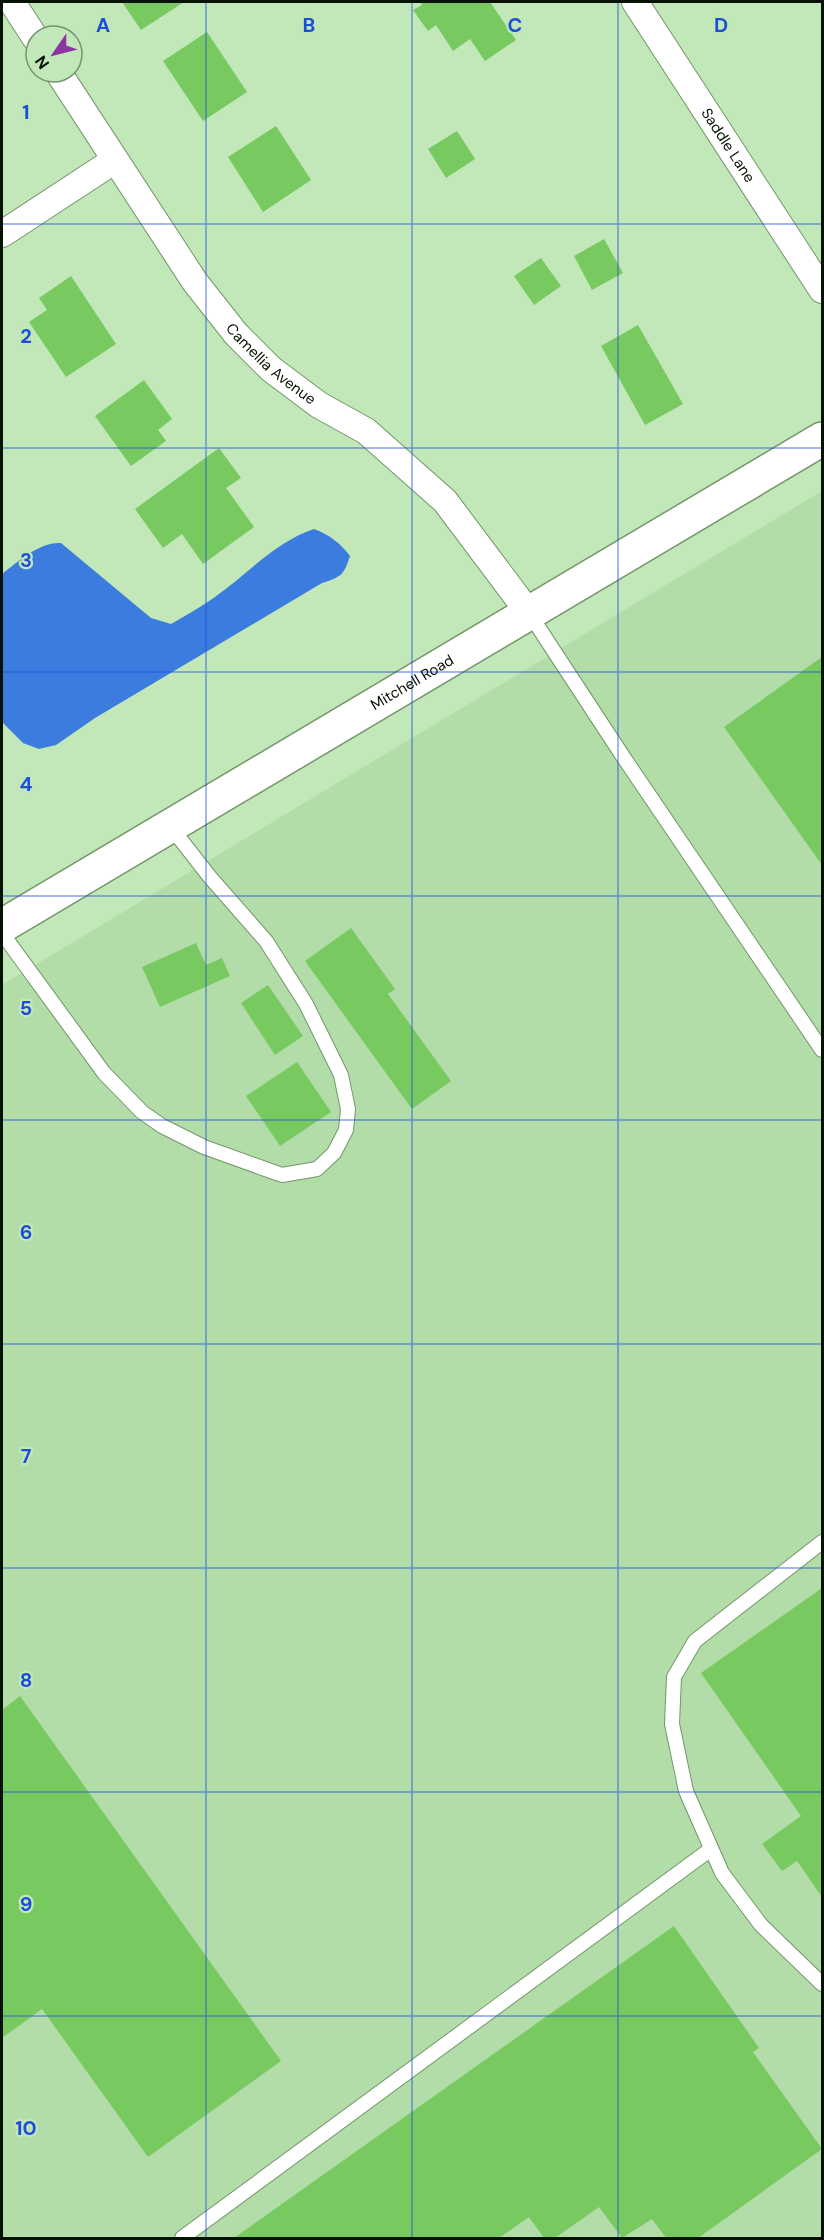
<svg xmlns="http://www.w3.org/2000/svg" width="824" height="2240" font-family="'DM Sans',sans-serif">
<rect width="100%" height="100%" fill="#c2e7b8"/>
<path fill="#b2dca8" d="M 822,491 L 822,2238 L 2,2238 L 2,985 Z"/>
<path fill="#3c7cde" d="M 314,529 C 330,535 340,543 350,556 C 344,575 341,577 322,583 L 95,718 L 56,745 L 39,749 L 23,743 L 2,722 L 2,574 C 19,561 39,542 61,543 L 151,618 L 171,624 C 186,615 201,607 215,597 C 247,574 277,541 314,529 Z"/>
<path fill="#78ca60" d="M 122,2 L 184,2 L 141,30 Z
M 420,2 L 490,2 L 516,40 L 485,61 L 470,39 L 453,51 L 436,25 L 428,31 L 413,10 L 422,5 Z
M 207,32 L 247,92 L 203,121 L 163,61 Z
M 276,126 L 311,180 L 263,212 L 228,157 Z
M 457,131 L 475,159 L 446,178 L 428,149 Z
M 604,239 L 623,273 L 592,290 L 574,256 Z
M 541,258 L 561,286 L 534,305 L 514,276 Z
M 71,276 L 116,344 L 66,377 L 29,322 L 47,310 L 39,298 Z
M 638,325 L 683,404 L 645,425 L 601,346 Z
M 144,380 L 172,419 L 158,430 L 166,441 L 131,466 L 95,416 Z
M 219,448 L 241,478 L 226,488 L 254,527 L 203,564 L 182,534 L 163,548 L 135,509 Z
M 822,657 L 822,865 L 724,727 Z
M 351,928 L 395,989 L 388,994 L 451,1081 L 412,1109 L 305,961 Z
M 196,943 L 206,965 L 222,958 L 230,976 L 160,1007 L 142,967 Z
M 268,985 L 303,1036 L 275,1055 L 241,1003 Z
M 297,1062 L 331,1112 L 280,1146 L 246,1096 Z
M 822,1588 L 822,1897 L 797,1861 L 782,1871 L 762,1844 L 801,1816 L 701,1673 Z
M 20,1696 L 281,2061 L 148,2157 L 42,2009 L 2,2038 L 2,1710 Z
M 674,1926 L 759,2048 L 753,2052 L 822,2149 L 698,2238 L 666,2238 L 652,2219 L 622,2238 L 599,2207 L 555,2238 L 544,2238 L 529,2217 L 499,2238 L 234,2238 Z"/>
<g fill="none" stroke-linecap="round" stroke-linejoin="round">
<g stroke="#74966a" stroke-width="16">
<path id="service" d="M 529,613 L 622,755 L 822,1050
M 2,933 L 104,1073 L 142,1112 L 162,1126 L 204,1147 L 282,1175 L 317,1169 L 334,1153 L 346,1130 L 348,1109 L 341,1075 L 306,1004 L 266,941 L 209,876 L 170,826
M 822,1542 L 695,1641 L 674,1677 L 672,1724 L 686,1791 L 722,1873 L 761,1925 L 822,1984
M 182,2238 L 711,1849"/>
</g>
<g stroke="#74966a" stroke-width="28">
<g id="minor">
<path d="M 12,2 L 36,39"/>
<path id="s1" d="M 635,2 L 822,290"/>
<path id="s2" d="M 58,72 L 195,282 L 236,334 L 271,369 L 319,405 L 366,431 L 445,501 L 529,613"/>
<path d="M 2,234 L 115,160"/>
</g>
</g>
<g stroke="#74966a" stroke-width="36">
<g id="tertiary">
<path id="s3" d="M 2,926 L 822,439"/>
</g>
</g>
<use href="#service" stroke="#fff" stroke-width="14"/>
<use href="#minor" stroke="#fff" stroke-width="26"/>
<use href="#tertiary" stroke="#fff" stroke-width="33"/>
</g>
<path fill="none" stroke="#1d4ed8" stroke-width="1.5" stroke-opacity="0.55" d="M 206,2 L 206,2238M 412,2 L 412,2238M 618,2 L 618,2238M 2,224 L 822,224M 2,448 L 822,448M 2,672 L 822,672M 2,896 L 822,896M 2,1120 L 822,1120M 2,1344 L 822,1344M 2,1568 L 822,1568M 2,1792 L 822,1792M 2,2016 L 822,2016"/>
<g text-anchor="middle" dominant-baseline="central" stroke-width="4.5" stroke-linejoin="round" paint-order="stroke">
<g font-size="15" fill="#061203" stroke="#c2e7b8">
<text stroke="none"><textPath href="#s1" startOffset="171">Saddle Lane</textPath></text>
<text stroke="none"><textPath href="#s2" startOffset="363">Camellia Avenue</textPath></text>
<text stroke="none"><textPath href="#s3" startOffset="477">Mitchell Road</textPath></text>
</g>
</g>
<g font-size="20" text-anchor="middle" font-weight="bold" fill="#1d4ed8" stroke="#c2e7b8" stroke-width="4.5" stroke-linejoin="round" paint-order="stroke">
<text x="103" y="32">A</text>
<text x="309" y="32">B</text>
<text x="515" y="32">C</text>
<text x="721" y="32">D</text>
<text x="26" y="119">1</text>
<text x="26" y="343">2</text>
<text x="26" y="567">3</text>
<text x="26" y="791">4</text>
<text x="26" y="1015">5</text>
<text x="26" y="1239">6</text>
<text x="26" y="1463">7</text>
<text x="26" y="1687">8</text>
<text x="26" y="1911">9</text>
<text x="26" y="2135">10</text>
</g>
<rect width="824" height="2240" fill="none" stroke="#061203" stroke-width="6"/>
<g transform="translate(54 54) rotate(235)"><circle r="28" fill="#c2e7b8" stroke="#779270" stroke-width="1.5"/>
<path d="M0-4.5L10 22L0 15L-10 22Z" fill="#8d36a3"/>
<text y="-9" font-size="16" font-weight="bold" text-anchor="middle" fill="#061203">N</text>
</g>
</svg>
